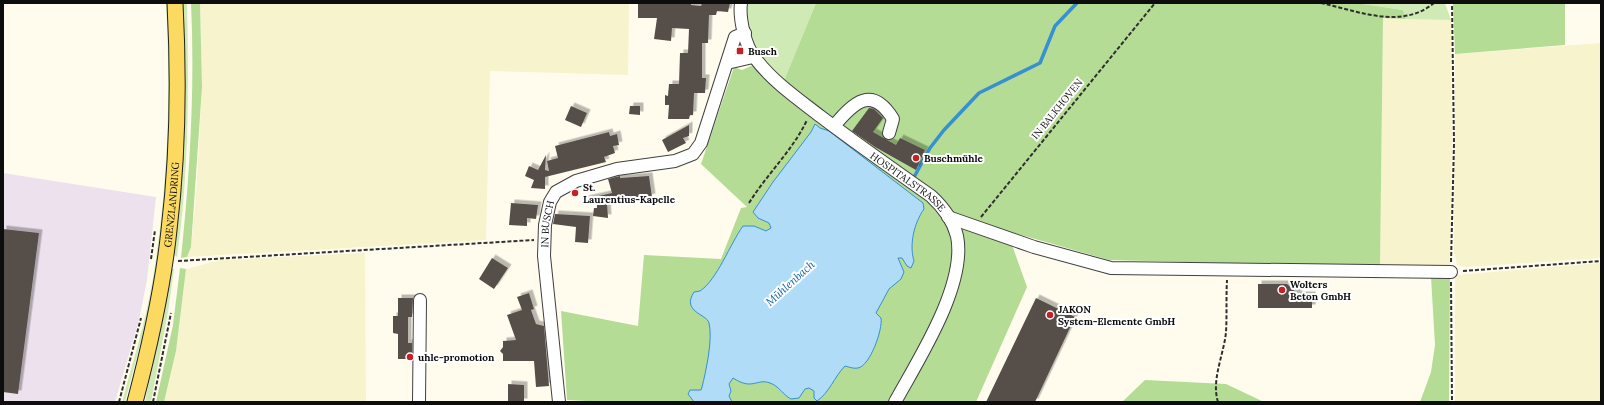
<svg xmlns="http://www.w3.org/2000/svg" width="1604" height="405" font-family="Lora,serif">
<defs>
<filter id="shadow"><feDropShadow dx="3.5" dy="-3.5" stdDeviation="0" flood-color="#0004"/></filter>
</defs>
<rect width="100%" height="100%" fill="#fffcee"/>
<path fill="#ece1ec" d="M 3,173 L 156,197 L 147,280 L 139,320 L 115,402 L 3,402 Z"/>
<path fill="#f6f3cd" d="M 200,3 L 629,3 L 628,75 L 490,71 L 486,240 L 187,257 L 191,247 L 196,198 L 202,87 Z
M 1383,18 L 1451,20 L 1452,141 L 1450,266 L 1380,267 Z
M 1601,43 L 1601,258 L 1466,267 L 1457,265 L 1454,251 L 1455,54 Z
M 365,253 L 366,402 L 164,402 L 176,351 L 186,269 L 220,260 Z
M 1601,263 L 1601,402 L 1455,402 L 1455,279 L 1458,275 Z"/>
<path fill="#d0eab6" d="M 166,3 L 169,3 L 171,47 L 168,184 L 160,256 L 149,311 L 125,402 L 122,402 C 133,361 146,320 153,278 C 168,188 171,94 166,3 Z
M 181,3 L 187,3 C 189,87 189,173 177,257 L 173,254 Z
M 748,3 L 816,3 L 783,83 C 764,61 741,35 748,3 Z
M 1356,3 L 1445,3 L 1451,20 L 1406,19 L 1403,10 Z
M 170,269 L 174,269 L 168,312 L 151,402 L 145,402 Z"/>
<path fill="#b4dc95" d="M 191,3 L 200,3 L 202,87 L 191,247 L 187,257 L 181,258 C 190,173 195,88 191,3 Z
M 816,3 L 1356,3 L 1403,10 L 1406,19 L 1383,18 L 1380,267 L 1109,260 L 1011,232 L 1012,245 L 1027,287 L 976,402 L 608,402 L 567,400 L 561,311 L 638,326 L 644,255 L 721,259 L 741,208 L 747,207 L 701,164 L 734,67 L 742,70 L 753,65 L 783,83 Z
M 1453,3 L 1565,3 L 1565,45 L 1455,54 Z
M 180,268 L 186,269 L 176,351 L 164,402 L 156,402 L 173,325 Z
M 1431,277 L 1450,277 L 1449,402 L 1420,402 L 1431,372 L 1435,345 Z
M 1145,380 L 1226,384 L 1264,402 L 1122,402 Z"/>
<path fill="#b1dcf8" stroke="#3690d1" d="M 815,124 L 820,128 L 829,131 L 923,203 L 924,209 C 914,223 909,245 914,261 L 911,268 L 907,266 L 902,258 L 898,258 L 904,272 L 901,279 L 889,289 L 876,313 L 881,318 C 883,329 870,366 858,368 C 854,369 849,367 845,366 C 834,377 830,392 817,401 L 814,398 L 814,391 L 809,388 L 805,389 L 799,398 L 791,399 C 783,395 779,386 770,383 C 756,378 753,391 733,378 L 729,384 L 731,391 L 729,396 L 732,402 L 694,402 L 688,394 L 690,390 L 701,390 L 702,387 C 706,371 713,339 709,323 C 707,314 681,312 694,292 L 700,291 C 717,280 730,244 743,226 L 754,226 L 766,231 L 771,228 L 769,223 L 758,218 L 753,212 L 773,182 L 811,132 Z"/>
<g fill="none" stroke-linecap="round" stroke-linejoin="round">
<path stroke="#3690d1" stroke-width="3.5" d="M 913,179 L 930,148 L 944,130 L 979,93 L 1040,63 L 1055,26 L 1077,3"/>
</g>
<path fill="#564f49" filter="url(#shadow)" d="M 638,3 L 691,3 L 691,5 L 701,6 L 702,3 L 730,3 L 728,12 L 717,11 L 716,15 L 709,15 L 708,43 L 702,43 L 702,78 L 706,78 L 705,93 L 694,93 L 693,115 L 690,115 L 689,119 L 668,119 L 669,105 L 665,105 L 665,95 L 668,96 L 669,84 L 679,84 L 680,53 L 688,53 L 689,29 L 672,28 L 671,41 L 654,39 L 657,18 L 638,18 Z
M 571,106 L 587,113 L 581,127 L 565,120 Z
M 630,106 L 640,106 L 640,115 L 629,114 Z
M 869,108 L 874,109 L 883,118 L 873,132 L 896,145 L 900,138 L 925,150 L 916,170 L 875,147 L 852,131 Z
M 689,125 L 689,136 L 683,138 L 686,143 L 668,152 L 662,140 Z
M 609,132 L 610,136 L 617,134 L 619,145 L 613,146 L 615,153 L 604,157 L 606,162 L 545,177 L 545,189 L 531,188 L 534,180 L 525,176 L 529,166 L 538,170 L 546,155 L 545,170 L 549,171 L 547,161 L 558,158 L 555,146 Z
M 620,176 L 620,178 L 649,176 L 652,197 L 620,204 L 585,203 L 585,199 L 612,193 L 608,179 Z
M 511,203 L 538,205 L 536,219 L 527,218 L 527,226 L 509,225 Z
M 597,203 L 607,203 L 608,218 L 593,216 L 594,208 L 597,208 Z
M 555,214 L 590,216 L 588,243 L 575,242 L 576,227 L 553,224 Z
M 3,229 L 39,233 L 18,394 L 3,392 Z
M 492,258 L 508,268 L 494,289 L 479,279 Z
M 1258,284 L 1287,284 L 1299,295 L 1312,295 L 1312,308 L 1258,308 Z
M 529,293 L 534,309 L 531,310 L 536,324 L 544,326 L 549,386 L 536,387 L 534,361 L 503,361 L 503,354 L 500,351 L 503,347 L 503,341 L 516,340 L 507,315 L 522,310 L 517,297 Z
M 398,298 L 413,298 L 412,317 L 408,317 L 408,343 L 412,343 L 412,359 L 398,359 L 398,334 L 393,333 L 393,316 L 398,316 Z
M 1036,298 L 1075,317 L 1035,402 L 986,402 Z
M 508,384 L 524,385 L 524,402 L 508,402 Z"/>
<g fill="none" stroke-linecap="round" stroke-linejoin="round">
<g stroke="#404040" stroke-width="14">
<g id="minor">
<path id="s1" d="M 741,3 C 739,18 745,46 755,58 C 772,81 798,99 820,116 C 857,144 894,170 931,196 C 943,207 953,220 957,236 C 967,285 918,360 895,402"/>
<path d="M 727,63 L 753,57"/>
<path d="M 834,126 C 854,102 872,85 893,119 L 889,133"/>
<path d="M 948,217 L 1034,247 L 1111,268 L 1451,272"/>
<path d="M 419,402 L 420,300"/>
<path id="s2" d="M 559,402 L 544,256 L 545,225 L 550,202 L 556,192 L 576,181 L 617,169 L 675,161 L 693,154 L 701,143 L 735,37 L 745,33"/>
</g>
</g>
<g stroke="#1e1e1e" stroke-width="17">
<g id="major">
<path id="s3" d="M 135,402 C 150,345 163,288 169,230 C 178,155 179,79 175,3"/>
</g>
</g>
<path stroke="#2f2f2f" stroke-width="2" stroke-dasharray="4 2" stroke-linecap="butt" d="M 1321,3 C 1358,11 1401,30 1434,3
M 749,203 C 767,174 793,150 807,120
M 981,217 L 1155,3
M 151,259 L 155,230
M 178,261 L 534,240
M 1451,262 L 1454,144 L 1452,3
M 1463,271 L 1601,261
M 1451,282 L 1452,402
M 119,402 L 141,318
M 153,402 L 171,313
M 1218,402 C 1211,380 1224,354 1226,332 C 1227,315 1226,297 1227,280"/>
<use href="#minor" stroke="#fff" stroke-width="12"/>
<use href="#major" stroke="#fcd961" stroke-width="15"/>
</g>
<g fill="#c22126" stroke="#fff" stroke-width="1.5">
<rect x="736" y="47" width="8" height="8" rx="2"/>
<circle cx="916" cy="158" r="4"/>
<circle cx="575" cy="193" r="4"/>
<circle cx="1282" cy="290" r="4"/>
<circle cx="1050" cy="315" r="4"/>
<circle cx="410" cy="357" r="4"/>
</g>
<g text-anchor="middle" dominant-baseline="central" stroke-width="4" stroke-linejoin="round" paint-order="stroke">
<g font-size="10" font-weight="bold" fill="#0d0d0d" stroke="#fff" text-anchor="start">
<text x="748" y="51">Busch</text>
<text x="924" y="158">Buschmühle</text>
<text x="583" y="187">St.<tspan x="583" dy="12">Laurentius-Kapelle</tspan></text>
<text x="1290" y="284">Wolters<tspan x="1290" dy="12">Beton GmbH</tspan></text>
<text x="1058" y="309">JAKON<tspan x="1058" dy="12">System-Elemente GmbH</tspan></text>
<text x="418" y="357">uhle-promotion</text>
</g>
<g font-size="10" fill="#0d0d0d" stroke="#fff">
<text transform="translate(1057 109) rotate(-51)">IN BALKHOVEN</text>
<text stroke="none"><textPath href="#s1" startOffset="255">HOSPITALSTRASSE</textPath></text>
<text stroke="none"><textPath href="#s3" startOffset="201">GRENZLANDRING</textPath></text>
<text stroke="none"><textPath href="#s2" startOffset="179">IN BUSCH</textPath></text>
</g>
<g font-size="11" font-style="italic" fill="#1361a3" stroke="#fff">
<text transform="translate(790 283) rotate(-42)">Mühlenbach</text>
</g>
</g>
<rect width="1604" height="405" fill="none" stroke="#0d0d0d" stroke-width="8"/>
</svg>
